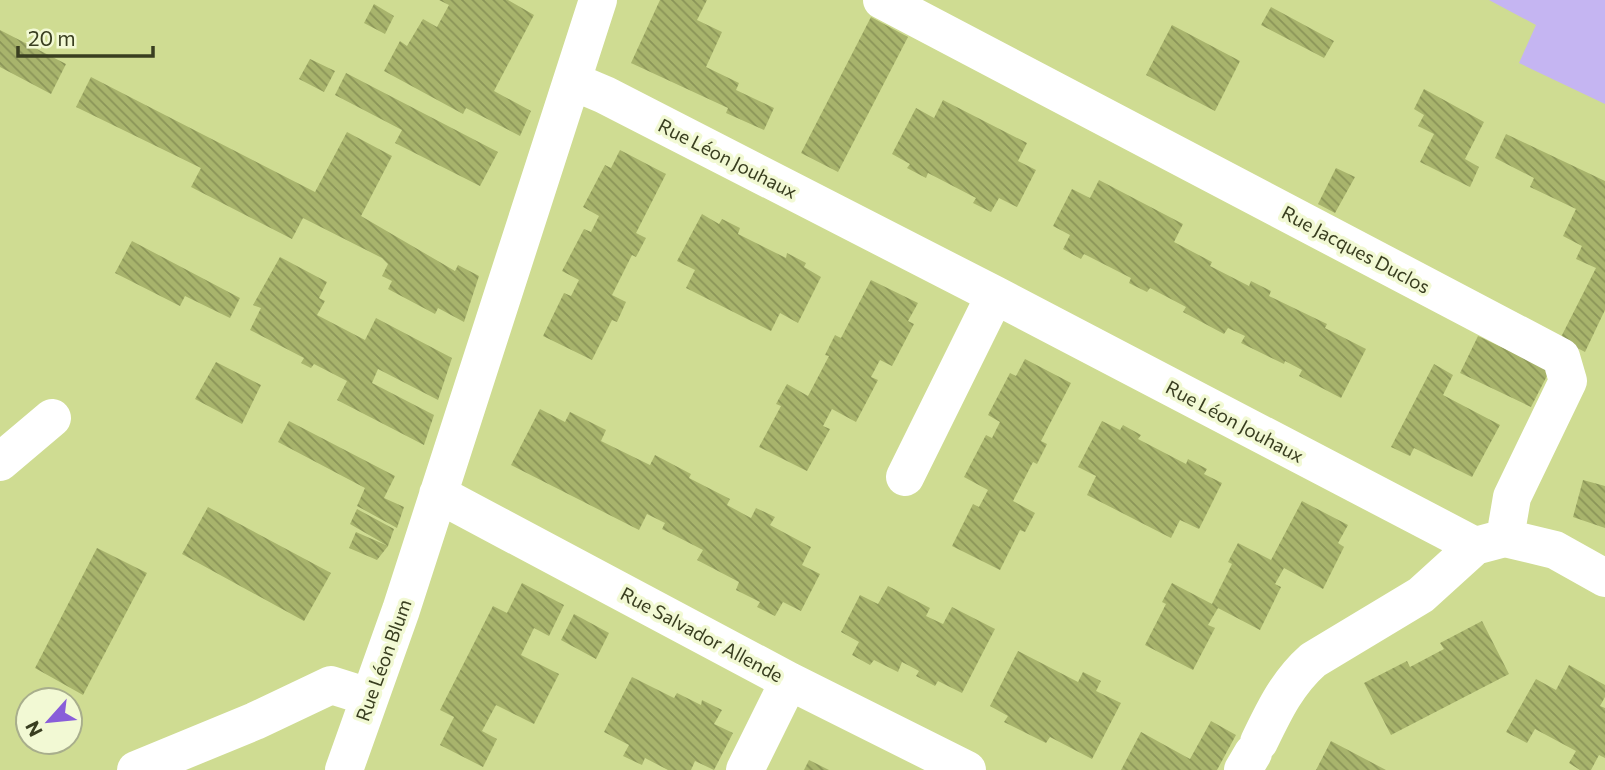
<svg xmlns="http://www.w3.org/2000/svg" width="1605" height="770" font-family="Commissioner,sans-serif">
<defs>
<pattern id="building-back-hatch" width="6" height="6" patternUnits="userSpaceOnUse" patternTransform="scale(1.75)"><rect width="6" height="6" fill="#a8b46c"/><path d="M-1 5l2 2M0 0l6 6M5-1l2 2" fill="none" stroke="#8a9458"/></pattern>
</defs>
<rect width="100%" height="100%" fill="#cfdc92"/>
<path fill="#c5b5f2" d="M 1489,0 L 1605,0 L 1605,104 L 1519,63 L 1536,25 Z"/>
<path fill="url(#building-back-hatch)" d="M 439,0 L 508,0 L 534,15 L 494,91 L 531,111 L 520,136 L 466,108 L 463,114 L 384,71 L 400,41 L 407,46 L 423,19 L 437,27 L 449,5 Z
M 660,0 L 707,0 L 697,20 L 722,32 L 706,67 L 739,83 L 736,90 L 774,108 L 764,130 L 726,113 L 728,108 L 631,63 Z
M 374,4 L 394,16 L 385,34 L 364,23 Z
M 1271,7 L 1334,41 L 1324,58 L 1261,25 Z
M 871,17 L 908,37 L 838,172 L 801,153 Z
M 1172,25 L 1240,61 L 1215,111 L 1146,75 Z
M 0,30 L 66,64 L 51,94 L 0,67 Z
M 310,59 L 335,71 L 324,92 L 299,79 Z
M 346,73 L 498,152 L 480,186 L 395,143 L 402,130 L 335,95 Z
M 91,77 L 315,192 L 347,132 L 392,156 L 361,216 L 455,271 L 458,265 L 479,276 L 464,322 L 438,308 L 435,314 L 388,289 L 392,281 L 382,276 L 388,264 L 382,258 L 303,218 L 292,239 L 191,187 L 201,168 L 76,107 Z
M 1424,89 L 1484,122 L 1465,159 L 1479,167 L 1470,187 L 1420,162 L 1434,134 L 1418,126 L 1424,115 L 1414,109 Z
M 943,100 L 1027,143 L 1018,161 L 1036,170 L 1017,207 L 999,198 L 991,212 L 973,203 L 976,198 L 928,173 L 926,178 L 907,168 L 910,164 L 892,154 L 916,108 L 934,118 Z
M 1506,134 L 1605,181 L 1605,310 L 1585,352 L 1560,339 L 1596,268 L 1576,259 L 1582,246 L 1563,236 L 1576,209 L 1530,187 L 1534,178 L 1495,158 Z
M 620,150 L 666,174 L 636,233 L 646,238 L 636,257 L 632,255 L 612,295 L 626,302 L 617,322 L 612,320 L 592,360 L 543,336 L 564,293 L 571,296 L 579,280 L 562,271 L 584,229 L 591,232 L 599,216 L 583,207 L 605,165 L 611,168 Z
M 1336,168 L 1355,177 L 1335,213 L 1318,204 Z
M 1099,180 L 1183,224 L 1174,242 L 1212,262 L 1210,266 L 1249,286 L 1251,281 L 1271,291 L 1269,296 L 1327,324 L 1325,328 L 1366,349 L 1341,398 L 1299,376 L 1302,370 L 1285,361 L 1284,364 L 1241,343 L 1245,336 L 1228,328 L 1224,334 L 1183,312 L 1186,307 L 1150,288 L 1147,292 L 1129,283 L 1131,278 L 1084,254 L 1081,259 L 1063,249 L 1070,235 L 1053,226 L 1072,189 L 1090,198 Z
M 702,214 L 719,224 L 722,219 L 740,228 L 738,234 L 786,258 L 787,253 L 806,263 L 804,267 L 821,277 L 798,323 L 780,313 L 771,331 L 686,288 L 695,270 L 677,261 Z
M 132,241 L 240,298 L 230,318 L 185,296 L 180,306 L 115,273 Z
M 280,257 L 327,282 L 319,298 L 325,301 L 317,315 L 365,340 L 376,318 L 452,358 L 438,400 L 378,369 L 372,383 L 434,415 L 424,445 L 337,400 L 347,381 L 314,364 L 311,368 L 301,363 L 304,358 L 250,330 L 261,308 L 253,305 Z
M 871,280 L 918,303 L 908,321 L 914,324 L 892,366 L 880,360 L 871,377 L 878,380 L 856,422 L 832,409 L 823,426 L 830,429 L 807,471 L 759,447 L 781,406 L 776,404 L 787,384 L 808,396 L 829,356 L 825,355 L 835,335 L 841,338 Z
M 1478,336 L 1550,370 L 1531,407 L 1460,373 Z
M 1025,359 L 1071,383 L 1041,441 L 1047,444 L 1037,464 L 1033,462 L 1013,501 L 1035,513 L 1025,532 L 1020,530 L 1000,570 L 952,546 L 973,504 L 979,507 L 988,490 L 964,477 L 986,435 L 992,438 L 1000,422 L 988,415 L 1010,373 L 1016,376 Z
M 216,362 L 261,385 L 242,424 L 195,399 Z
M 1434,364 L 1453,375 L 1443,395 L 1500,425 L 1472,477 L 1414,448 L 1410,456 L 1391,447 Z
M 540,409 L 565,422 L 570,412 L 606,430 L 601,441 L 650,465 L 655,455 L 691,474 L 689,478 L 730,499 L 727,505 L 751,518 L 756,508 L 775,517 L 770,525 L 811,547 L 802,565 L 820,574 L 801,611 L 783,602 L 775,616 L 757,607 L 760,602 L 736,590 L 739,582 L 697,560 L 703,550 L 662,529 L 665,523 L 647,514 L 639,530 L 511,465 Z
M 289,421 L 395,476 L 384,498 L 404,507 L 397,528 L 357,506 L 365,488 L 278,442 Z
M 1102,421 L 1120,430 L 1123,425 L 1141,435 L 1138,439 L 1186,464 L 1188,459 L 1207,469 L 1204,474 L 1222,483 L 1199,529 L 1180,520 L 1171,538 L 1087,495 L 1096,476 L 1078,467 Z
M 1583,480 L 1605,486 L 1605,528 L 1573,517 Z
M 1302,501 L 1348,525 L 1338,543 L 1344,547 L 1323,589 L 1284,568 L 1275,584 L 1281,587 L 1260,630 L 1218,608 L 1208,625 L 1215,628 L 1193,670 L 1145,645 L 1166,604 L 1162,602 L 1172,583 L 1212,604 L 1232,564 L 1228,562 L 1238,543 L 1271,560 Z
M 208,507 L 331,573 L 304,621 L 182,554 Z
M 357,509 L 394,529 L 388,546 L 377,560 L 349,548 L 356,532 L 388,546 L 350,524 Z
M 97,548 L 147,573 L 83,695 L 35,668 Z
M 522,583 L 564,605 L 549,636 L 534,628 L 521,655 L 559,674 L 534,724 L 496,705 L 482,731 L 497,739 L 483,767 L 440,745 L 454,717 L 440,710 L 493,606 L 507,613 Z
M 888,586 L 930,608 L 926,616 L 943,624 L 952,607 L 995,629 L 962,693 L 938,681 L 935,686 L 916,676 L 919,671 L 902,662 L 898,672 L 874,660 L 870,665 L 852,655 L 859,642 L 841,632 L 860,595 L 878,604 Z
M 574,614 L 609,633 L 596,659 L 561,640 Z
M 1482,621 L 1509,674 L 1391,735 L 1364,683 L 1407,661 L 1410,667 L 1444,649 L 1440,643 Z
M 1018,651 L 1078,682 L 1083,672 L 1101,681 L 1096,691 L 1121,703 L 1092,759 L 1050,737 L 1046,743 L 1004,722 L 1008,716 L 990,706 Z
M 1569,665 L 1605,685 L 1605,697 L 1600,706 L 1605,708 L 1605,758 L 1599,755 L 1591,770 L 1580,770 L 1569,763 L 1576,751 L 1535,729 L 1527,743 L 1506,732 L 1536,679 L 1556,690 Z
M 632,677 L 674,698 L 677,693 L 701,705 L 702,700 L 722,710 L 714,724 L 733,733 L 714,770 L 695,761 L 691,770 L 668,770 L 645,758 L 642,765 L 623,756 L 629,745 L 604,732 Z
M 1211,721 L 1236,735 L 1217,770 L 1121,770 L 1141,732 L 1190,759 Z
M 1331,741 L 1386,770 L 1316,770 Z
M 809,760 L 829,770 L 804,770 Z"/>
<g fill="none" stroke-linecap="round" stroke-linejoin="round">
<path stroke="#fff" stroke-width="38" d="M 882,0 L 1561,357 L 1568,381 L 1512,497 L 1505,538 L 1555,550 L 1605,578
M 572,81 L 605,95 L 995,295 L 1475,546 L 1505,538
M 0,462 L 52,418
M 905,477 L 995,295
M 438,494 L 789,681 L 967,770
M 1259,742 C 1274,711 1287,683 1313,660 L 1421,595 L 1475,546
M 136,770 L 255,721 L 331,685 L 369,697
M 344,770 L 401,610 L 598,0
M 745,770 L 789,681
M 1243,770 L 1253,753"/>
</g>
<g text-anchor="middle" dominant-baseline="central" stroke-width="7" stroke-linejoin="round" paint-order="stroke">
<g font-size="19" fill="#393e20" stroke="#f2f9d4">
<text transform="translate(728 158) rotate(27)">Rue Léon Jouhaux</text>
<text transform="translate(1356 249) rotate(28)">Rue Jacques Duclos</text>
<text transform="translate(1235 421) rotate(28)">Rue Léon Jouhaux</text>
<text transform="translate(702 634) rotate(28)">Rue Salvador Allende</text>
<text transform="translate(383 660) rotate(-70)">Rue Léon Blum</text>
</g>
</g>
<g transform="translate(49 721) rotate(243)"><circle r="33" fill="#f2f9d4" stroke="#a8ae8c" stroke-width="2"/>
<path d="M0-5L12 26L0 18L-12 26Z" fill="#895ed9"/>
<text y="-10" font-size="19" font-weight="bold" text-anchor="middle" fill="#393e20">N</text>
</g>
<path d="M18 46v10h135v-10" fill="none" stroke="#393e20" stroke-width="3.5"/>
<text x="28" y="46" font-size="21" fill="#393e20" stroke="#f2f9d4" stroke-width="5" paint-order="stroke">20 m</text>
</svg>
